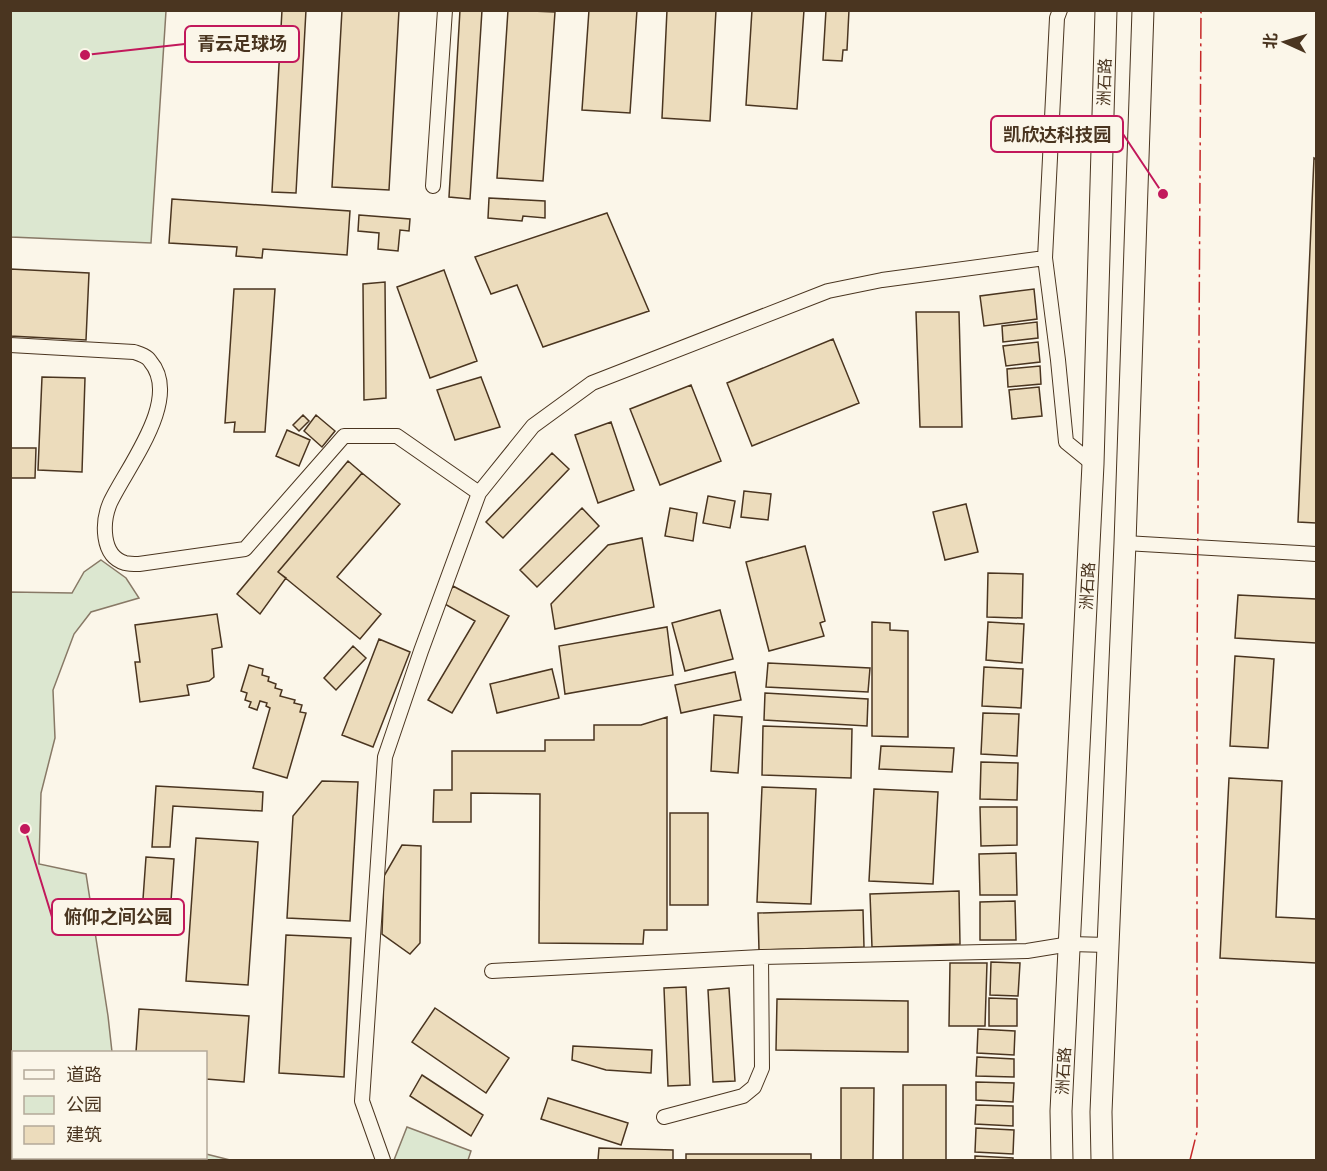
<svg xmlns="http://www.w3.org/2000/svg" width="1327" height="1171" font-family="'Archivo Narrow','Noto Sans SC',sans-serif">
<rect width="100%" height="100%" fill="#fbf6e9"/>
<path fill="#dce7d0" stroke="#887966" stroke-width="1.5" d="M 10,11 L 166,11 L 151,243 L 11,237 Z
M 101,560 L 126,578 L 139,598 L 91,612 L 74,634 L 53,690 L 55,738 L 41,793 L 39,864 L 86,874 L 108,1016 L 112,1052 L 14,1052 L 14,1158 L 206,1158 L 206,1154 L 230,1160 L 11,1160 L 11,592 L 72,593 L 84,572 Z
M 407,1127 L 471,1151 L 468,1160 L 394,1160 Z"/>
<path fill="#ecdcbc" stroke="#4a3520" stroke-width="1.5" d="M 282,10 L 306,10 L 296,193 L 272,192 Z
M 342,10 L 399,10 L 389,190 L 332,187 Z
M 460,10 L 482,10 L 470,199 L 449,197 Z
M 508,10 L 555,12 L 543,181 L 497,178 Z
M 589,10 L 637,10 L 630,113 L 582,110 Z
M 667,10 L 716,10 L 710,121 L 662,118 Z
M 752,10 L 804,10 L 797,109 L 746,105 Z
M 826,10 L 849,10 L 847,50 L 843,50 L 842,61 L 823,60 Z
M 1314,158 L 1316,159 L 1316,523 L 1298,522 Z
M 489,198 L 545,201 L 545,218 L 523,216 L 522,221 L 488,218 Z
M 172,199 L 350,211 L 347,255 L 263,249 L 262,258 L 236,256 L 237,247 L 169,243 Z
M 607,213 L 649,311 L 543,347 L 517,285 L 491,294 L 475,257 Z
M 359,215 L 410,219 L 409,231 L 400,230 L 398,251 L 378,249 L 379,233 L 358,231 Z
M 10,269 L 89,273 L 86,340 L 10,336 Z
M 444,270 L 477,361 L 430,378 L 397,287 Z
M 385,282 L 386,398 L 364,400 L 363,284 Z
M 234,289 L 275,289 L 265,432 L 234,432 L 235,422 L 225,423 Z
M 1034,289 L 1037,319 L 984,326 L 980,296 Z
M 916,312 L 959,312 L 962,427 L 920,427 Z
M 1037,322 L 1038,338 L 1003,342 L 1002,326 Z
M 833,339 L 859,403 L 752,446 L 727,383 Z
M 1038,342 L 1040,362 L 1006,366 L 1003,346 Z
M 1040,366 L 1041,384 L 1008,387 L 1007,369 Z
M 42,377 L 85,378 L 82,472 L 38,470 Z
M 481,377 L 500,427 L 455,440 L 437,390 Z
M 691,385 L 721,461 L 660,485 L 630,409 Z
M 1039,387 L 1042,416 L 1012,419 L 1009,390 Z
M 303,415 L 309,421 L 299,431 L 293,425 Z
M 316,415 L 335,431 L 322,447 L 304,431 Z
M 611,422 L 634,490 L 598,503 L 575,435 Z
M 287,430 L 310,440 L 299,466 L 276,456 Z
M 10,448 L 36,448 L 35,478 L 10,478 Z
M 552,453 L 569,469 L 503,538 L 486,522 Z
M 348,461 L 362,473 L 278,572 L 286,578 L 260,614 L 237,594 Z
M 362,473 L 400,504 L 337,577 L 381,614 L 360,639 L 278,572 Z
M 744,491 L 771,494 L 768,520 L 741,517 Z
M 708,496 L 735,501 L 730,528 L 703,523 Z
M 966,504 L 978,552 L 945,560 L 933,512 Z
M 582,508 L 599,526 L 537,587 L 520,570 Z
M 670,508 L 697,513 L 693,541 L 665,536 Z
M 642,538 L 654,607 L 555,629 L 551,604 L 608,545 Z
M 805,546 L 825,621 L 820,623 L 824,636 L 769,651 L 746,562 Z
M 988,573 L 1023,574 L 1022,618 L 987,617 Z
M 453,586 L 509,616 L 452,713 L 428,700 L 475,621 L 443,603 Z
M 1238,595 L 1316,599 L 1316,643 L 1235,638 Z
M 720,610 L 733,659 L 685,671 L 672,623 Z
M 217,614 L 222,647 L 212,649 L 214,677 L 209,681 L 187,685 L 189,695 L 140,702 L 135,662 L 140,662 L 135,625 Z
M 872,622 L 890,623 L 890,630 L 908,631 L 908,737 L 872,736 Z
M 988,622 L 1024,624 L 1022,663 L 986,660 Z
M 667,627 L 673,675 L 565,694 L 559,646 Z
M 379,639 L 410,652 L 373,747 L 342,735 Z
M 353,646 L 366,658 L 336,690 L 324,678 Z
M 1235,656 L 1274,659 L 1268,748 L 1230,746 Z
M 768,663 L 870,668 L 868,692 L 766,687 Z
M 249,665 L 263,669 L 262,675 L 269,677 L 268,681 L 276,684 L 275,688 L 282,690 L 280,696 L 295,700 L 294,703 L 302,705 L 300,712 L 306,713 L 287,778 L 253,768 L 270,708 L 266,706 L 267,703 L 260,701 L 257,710 L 249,707 L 251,702 L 245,700 L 247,693 L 241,691 Z
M 984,667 L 1023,669 L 1021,708 L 982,706 Z
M 552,669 L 559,698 L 497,713 L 490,684 Z
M 735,672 L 741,700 L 681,713 L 675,685 Z
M 765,693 L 868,699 L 867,726 L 764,720 Z
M 983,713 L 1019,714 L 1017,756 L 981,754 Z
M 714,715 L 742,717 L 738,773 L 711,771 Z
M 667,717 L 667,930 L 644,930 L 643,944 L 539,943 L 540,794 L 471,793 L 471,822 L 433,822 L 434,790 L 452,790 L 452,751 L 545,751 L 545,740 L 594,740 L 594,725 L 641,725 Z
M 763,726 L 852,729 L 851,778 L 762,775 Z
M 881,746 L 954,748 L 952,772 L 879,769 Z
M 981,762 L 1018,763 L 1017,800 L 980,799 Z
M 1229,778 L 1282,781 L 1276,917 L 1316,919 L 1316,963 L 1220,958 Z
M 322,781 L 358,782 L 350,921 L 287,918 L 293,816 Z
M 156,786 L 263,792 L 262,811 L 173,806 L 170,847 L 152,847 Z
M 762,787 L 816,789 L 811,904 L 757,902 Z
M 874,789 L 938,792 L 933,884 L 869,881 Z
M 980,807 L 1017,807 L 1017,845 L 981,846 Z
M 670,813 L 708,813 L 708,905 L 670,905 Z
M 196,838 L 258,842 L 248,985 L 186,981 Z
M 402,845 L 421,846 L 420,943 L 410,954 L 382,934 L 384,876 Z
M 1016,853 L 1017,895 L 980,895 L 979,854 Z
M 146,857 L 174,859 L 170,915 L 142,913 Z
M 959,891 L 960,944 L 872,947 L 870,894 Z
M 1015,901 L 1016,940 L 980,940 L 980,902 Z
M 863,910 L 864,947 L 759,950 L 758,913 Z
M 286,935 L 351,938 L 344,1077 L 279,1073 Z
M 991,962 L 1020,963 L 1018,996 L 990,995 Z
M 950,963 L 987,963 L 985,1026 L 949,1026 Z
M 686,987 L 690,1085 L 668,1086 L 664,988 Z
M 729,988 L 735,1081 L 713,1082 L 708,990 Z
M 989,998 L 1017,999 L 1017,1026 L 989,1026 Z
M 777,999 L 908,1001 L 908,1052 L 776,1050 Z
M 435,1008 L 509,1058 L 486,1093 L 412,1042 Z
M 139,1009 L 249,1016 L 244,1082 L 206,1079 L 206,1052 L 136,1052 Z
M 978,1029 L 1015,1031 L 1014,1055 L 977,1053 Z
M 573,1046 L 652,1050 L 651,1073 L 606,1070 L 572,1060 Z
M 977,1057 L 1014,1059 L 1014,1077 L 976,1076 Z
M 422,1075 L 483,1115 L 471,1136 L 410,1096 Z
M 976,1082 L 1014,1083 L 1013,1102 L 976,1100 Z
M 903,1085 L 946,1085 L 946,1160 L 903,1160 Z
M 841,1088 L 874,1088 L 873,1160 L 841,1160 Z
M 548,1098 L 628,1123 L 621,1145 L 541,1119 Z
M 976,1105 L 1013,1106 L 1013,1126 L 975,1124 Z
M 976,1128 L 1014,1130 L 1013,1154 L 975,1152 Z
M 599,1148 L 673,1150 L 673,1160 L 598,1160 Z
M 686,1154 L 811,1154 L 811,1160 L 686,1160 Z
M 975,1156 L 1013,1158 L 1013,1160 L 975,1160 Z"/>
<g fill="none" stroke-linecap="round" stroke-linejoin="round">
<g stroke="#4a3520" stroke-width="16">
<path id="minor" d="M 1060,10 L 1057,18 L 1045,258 L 1058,360 L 1066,442 L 1093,464
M 433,186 L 445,10
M 10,345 L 134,352 C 140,354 147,356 150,361 C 183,399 126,468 110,503 C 102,522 101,556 125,563 C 129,564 135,564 139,564 L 245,549 L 344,436 L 397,436 L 479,493
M 1125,543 L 1316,554
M 492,971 L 761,957 L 1027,951 L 1070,944 L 1108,945
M 664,1117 L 743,1096 L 754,1087 L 762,1068 L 761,957
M 383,1160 L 362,1101 L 385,757 L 421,651 L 479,493 L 533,426 L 592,383 L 828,291 L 882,280 L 1045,258"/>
</g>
<g stroke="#4a3520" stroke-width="23">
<path id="primary" d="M 1062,1160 L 1061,1111 L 1093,464 L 1106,10
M 1102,1160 L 1101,1112 L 1125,543 L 1143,10"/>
</g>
<use href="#minor" stroke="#fbf6e9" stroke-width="14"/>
<use href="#primary" stroke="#fbf6e9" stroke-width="21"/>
<path stroke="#c62828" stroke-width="1.5" stroke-dasharray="21 4.5 3 4.5" stroke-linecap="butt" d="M 10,1090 L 14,1093
M 83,1158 L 86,1160
M 1190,1160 L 1197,1132 L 1197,671 L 1201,10"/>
</g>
<g text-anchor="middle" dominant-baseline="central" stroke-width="4.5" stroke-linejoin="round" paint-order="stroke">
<g font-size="16" fill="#4a3520" stroke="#fbf6e9">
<text transform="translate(1104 82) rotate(-88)">洲石路</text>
<text transform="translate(1087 586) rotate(-87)">洲石路</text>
<text transform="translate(1063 1071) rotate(-87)">洲石路</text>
</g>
</g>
<path fill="none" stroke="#c2185b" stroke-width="2" d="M85 55L185 44M1163 194L1123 134M25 829L52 917"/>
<g fill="#c2185b" stroke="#fbf6e9" stroke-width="2">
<circle cx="85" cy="55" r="6"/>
<circle cx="1163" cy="194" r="6"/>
<circle cx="25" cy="829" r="6"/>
</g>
<g fill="#fbf6e9" stroke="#c2185b" stroke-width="2">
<rect x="185" y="26" width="114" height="36" rx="6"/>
<rect x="991" y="116" width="132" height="36" rx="6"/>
<rect x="52" y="899" width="132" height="36" rx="6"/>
</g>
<g font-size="18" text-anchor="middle" font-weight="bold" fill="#4a3520">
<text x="242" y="50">青云足球场</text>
<text x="1057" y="141">凯欣达科技园</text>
<text x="118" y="923">俯仰之间公园</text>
</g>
<rect width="1327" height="1171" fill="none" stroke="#4a3520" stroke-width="24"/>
<rect x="12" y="1051" width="195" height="108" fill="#fbf6e9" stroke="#b4a999" stroke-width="1.5"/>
<rect x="24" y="1070" width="30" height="9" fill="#fbf6e9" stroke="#b4a999" stroke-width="1.5"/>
<text x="66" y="1081" font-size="18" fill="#4a3520">道路</text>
<rect x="24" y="1096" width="30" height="18" fill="#dce7d0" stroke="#b4a999" stroke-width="1.5"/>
<text x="66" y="1111" font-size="18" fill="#4a3520">公园</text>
<rect x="24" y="1126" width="30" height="18" fill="#ecdcbc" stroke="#b4a999" stroke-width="1.5"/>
<text x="66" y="1141" font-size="18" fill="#4a3520">建筑</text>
<g transform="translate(1285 42) rotate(274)" stroke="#fbf6e9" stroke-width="4.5" paint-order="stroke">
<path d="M0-4.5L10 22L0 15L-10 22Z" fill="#4a3520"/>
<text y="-9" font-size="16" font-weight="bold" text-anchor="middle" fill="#4a3520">北</text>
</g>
</svg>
